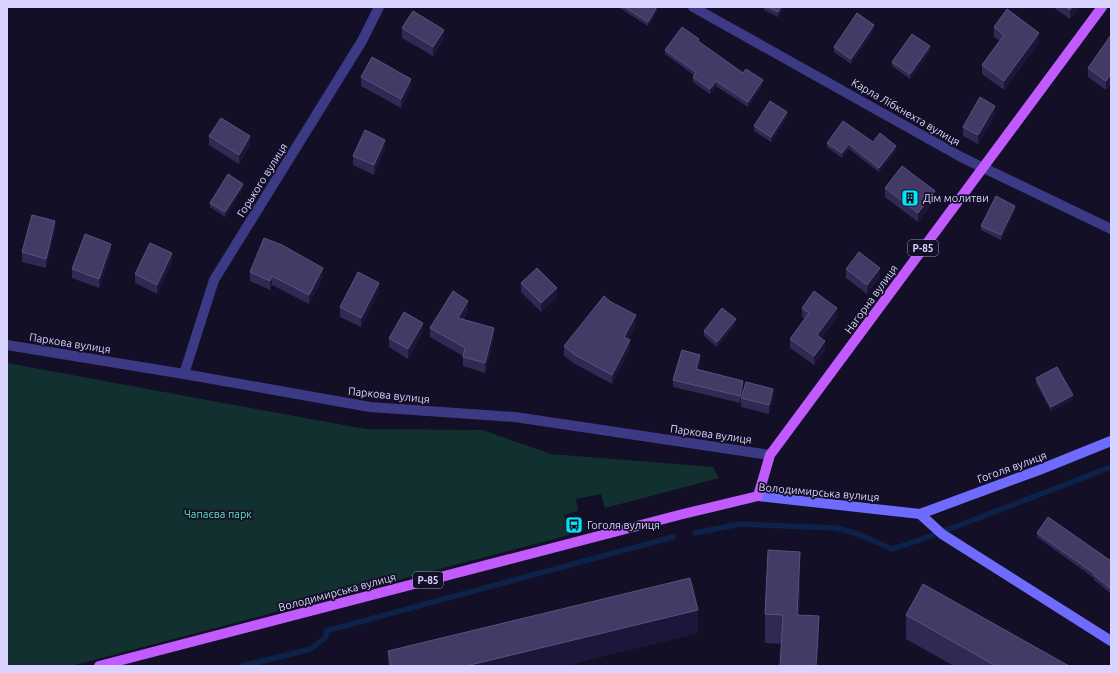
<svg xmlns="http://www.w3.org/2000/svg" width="1118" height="673" font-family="Ubuntu,sans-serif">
<rect width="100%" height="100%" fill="#130f26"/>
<path fill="#12302f" d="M 7,363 L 365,429 L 482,430 L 551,454 L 713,467 L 719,478 L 605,508 L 601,494 L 576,499 L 578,511 L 564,515 L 569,535 L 71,666 L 7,666 Z"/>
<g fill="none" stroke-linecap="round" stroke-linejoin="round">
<path stroke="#0c2248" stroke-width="5.5" d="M 695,533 L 740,524 L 836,528 L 855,533 L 892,549 L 914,542 L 968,522 L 1111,467
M 242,666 L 311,649 L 326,637 L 326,631 L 673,537"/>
<path stroke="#3d3a85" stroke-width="10" d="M 693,7 L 961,157 L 1111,229
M 7,345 L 184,374 L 370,407 L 515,417 L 770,455
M 184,374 L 214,280 L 362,41 L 379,7"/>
<path stroke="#6f6bff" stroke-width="10" d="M 758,496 L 920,514 L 942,534 L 1111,641
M 920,514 L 1039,470 L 1111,441"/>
<path stroke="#c25bff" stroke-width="10" d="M 99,666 L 683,514 L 758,496 L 770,455 L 1102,7"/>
</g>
<path fill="#312854" d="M 618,7 L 656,7 L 657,12 L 648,26 Z
M 764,7 L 784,7 L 778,17 L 764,10 Z
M 1053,7 L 1079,7 L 1070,19 Z
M 994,27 L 1039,42 L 1004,90 L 982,74 L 982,65 L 1000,41 L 994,37 Z
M 402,28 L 444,39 L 433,56 L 402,38 Z
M 874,30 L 851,64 L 834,52 L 834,47 Z
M 1111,35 L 1111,83 L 1106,90 L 1088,77 L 1088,68 Z
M 699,42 L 743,73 L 763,84 L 748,107 L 716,86 L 710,94 L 693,82 L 693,77 L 694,75 L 665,54 L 665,50 Z
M 930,51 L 910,79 L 892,66 L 892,62 Z
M 361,77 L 411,88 L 401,108 L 361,86 Z
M 995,115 L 978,144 L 963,136 L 963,127 Z
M 787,117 L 771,142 L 754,131 L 754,126 Z
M 209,136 L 250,145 L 239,164 L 209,145 Z
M 873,142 L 896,151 L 879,172 L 849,149 L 842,158 L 827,147 L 827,143 Z
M 385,149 L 374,175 L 353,165 L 353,156 Z
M 243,188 L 225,217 L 210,207 L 210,203 Z
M 885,188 L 935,200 L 918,222 L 885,197 Z
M 1015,211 L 1001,240 L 981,230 L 981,226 Z
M 55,230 L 46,268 L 22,262 L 22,252 Z
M 111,253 L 99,288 L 72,278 L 72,269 Z
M 172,262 L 157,294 L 135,283 L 135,274 Z
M 846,269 L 880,277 L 867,294 L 846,278 Z
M 250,272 L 323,277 L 309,304 L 272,285 L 270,290 L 250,281 Z
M 521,283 L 557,297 L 541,312 L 521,292 Z
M 379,292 L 361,327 L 340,317 L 340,307 Z
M 802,308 L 837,317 L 821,339 L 825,350 L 814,365 L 790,348 L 790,339 L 805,319 L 802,317 Z
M 468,310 L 463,320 L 494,337 L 485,373 L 463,366 L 463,356 L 430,337 L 430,328 Z
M 636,324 L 628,339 L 630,349 L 612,384 L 575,364 L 564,356 L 564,346 Z
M 736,324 L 717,347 L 704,336 L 704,331 Z
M 423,332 L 408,359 L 389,347 L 389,338 Z
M 700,362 L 698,370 L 743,389 L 740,403 L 673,387 L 673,380 Z
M 1036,378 L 1073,399 L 1051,411 L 1036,383 Z
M 741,398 L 773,398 L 769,414 L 741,407 Z
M 1037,533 L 1111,561 L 1111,593 L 1110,592 L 1110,593 L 1094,580 L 1094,578 L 1037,537 Z
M 800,582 L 799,615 L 819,646 L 765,643 L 765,614 Z
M 906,615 L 1069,666 L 954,666 L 906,639 Z
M 698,633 L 563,666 L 388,666 L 388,651 Z"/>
<path fill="#1d163a" d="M 657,7 L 657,12 L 648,26 L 648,22 Z
M 781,7 L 784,7 L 778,17 L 778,12 Z
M 1072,7 L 1079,7 L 1070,19 L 1070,10 Z
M 874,25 L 874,30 L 851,64 L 851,59 Z
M 444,30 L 444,39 L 433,56 L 433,47 Z
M 1039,33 L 1039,42 L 1004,90 L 1004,81 Z
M 930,46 L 930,51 L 910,79 L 910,74 Z
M 1111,74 L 1111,83 L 1106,90 L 1106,81 Z
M 411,79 L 411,88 L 401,108 L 401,99 Z
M 763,80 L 763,84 L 748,107 L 748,102 Z
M 716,81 L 716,86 L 710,94 L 710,89 Z
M 995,106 L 995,115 L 978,144 L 978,135 Z
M 787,112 L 787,117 L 771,142 L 771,137 Z
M 250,136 L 250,145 L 239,164 L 239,155 Z
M 385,140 L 385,149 L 374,175 L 374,165 Z
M 849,144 L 849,149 L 842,158 L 842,153 Z
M 896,146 L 896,151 L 879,172 L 879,168 Z
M 243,184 L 243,188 L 225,217 L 225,212 Z
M 935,191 L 935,200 L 918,222 L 918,213 Z
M 1015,206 L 1015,211 L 1001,240 L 1001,235 Z
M 55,221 L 55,230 L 46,268 L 46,259 Z
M 111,244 L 111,253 L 99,288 L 99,279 Z
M 172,253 L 172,262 L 157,294 L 157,285 Z
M 323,268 L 323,277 L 309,304 L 309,295 Z
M 880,268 L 880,277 L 867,294 L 867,285 Z
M 272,276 L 272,285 L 270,290 L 270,281 Z
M 379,283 L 379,292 L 361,327 L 361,318 Z
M 557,288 L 557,297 L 541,312 L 541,303 Z
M 468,301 L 468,310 L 458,327 L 458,318 Z
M 837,308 L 837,317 L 817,344 L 817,335 Z
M 636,315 L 636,324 L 624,346 L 624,337 Z
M 736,319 L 736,324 L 717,347 L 717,342 Z
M 423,323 L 423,332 L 408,359 L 408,349 Z
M 494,328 L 494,337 L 485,373 L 485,363 Z
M 630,340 L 630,349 L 612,384 L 612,375 Z
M 825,341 L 825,350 L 814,365 L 814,356 Z
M 700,355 L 700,362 L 696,377 L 696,369 Z
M 743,381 L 743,389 L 740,403 L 740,396 Z
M 773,389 L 773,398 L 769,414 L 769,405 Z
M 1073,395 L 1073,399 L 1051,411 L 1051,407 Z
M 800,552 L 800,582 L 797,645 L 797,615 Z
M 698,610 L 698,633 L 563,666 L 466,666 Z
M 819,616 L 819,646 L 817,666 L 816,666 Z"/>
<path fill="#433a66" stroke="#5a527e" d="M 625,7 L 657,7 L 648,22 Z
M 768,7 L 781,7 L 778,12 Z
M 1066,7 L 1072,7 L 1070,10 Z
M 1007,9 L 1039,33 L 1004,81 L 982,65 L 1004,35 L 994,27 Z
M 413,11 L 444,30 L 433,47 L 402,28 Z
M 857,13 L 874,25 L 851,59 L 834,47 Z
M 682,27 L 699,39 L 698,41 L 743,73 L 746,69 L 763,80 L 748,102 L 716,81 L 710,89 L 693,77 L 696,72 L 665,50 Z
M 912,34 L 930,46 L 910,74 L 892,62 Z
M 1111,35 L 1111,74 L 1106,81 L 1088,68 Z
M 372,57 L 411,79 L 401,99 L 361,77 Z
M 980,97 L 995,106 L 978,135 L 963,127 Z
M 770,101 L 787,112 L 771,137 L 754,126 Z
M 221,118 L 250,136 L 239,155 L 209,136 Z
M 843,121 L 873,142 L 880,133 L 896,146 L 879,168 L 849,144 L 842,153 L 827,143 Z
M 365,130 L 385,140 L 374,165 L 353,156 Z
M 902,166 L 935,191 L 918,213 L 885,188 Z
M 228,174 L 243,184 L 225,212 L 210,203 Z
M 996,196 L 1015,206 L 1001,235 L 981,226 Z
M 32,215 L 55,221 L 46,259 L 22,252 Z
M 85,234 L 111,244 L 99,279 L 72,269 Z
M 264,238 L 282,245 L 323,268 L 309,295 L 272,276 L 270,281 L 250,272 Z
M 150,243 L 172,253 L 157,285 L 135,274 Z
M 859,252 L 880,268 L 867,285 L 846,269 Z
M 537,268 L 557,288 L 541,303 L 521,283 Z
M 358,272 L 379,283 L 361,318 L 340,307 Z
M 453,291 L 468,301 L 458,318 L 494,328 L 485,363 L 463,357 L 465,348 L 430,328 Z
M 814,291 L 837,308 L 817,335 L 825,341 L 814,356 L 790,339 L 809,313 L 802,308 Z
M 604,296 L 611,302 L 636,315 L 624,337 L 630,340 L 612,375 L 575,355 L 564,346 Z
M 722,308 L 736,319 L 717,342 L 704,331 Z
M 404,312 L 423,323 L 408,349 L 389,338 Z
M 682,350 L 700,355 L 696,369 L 743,381 L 740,396 L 673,380 Z
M 1057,367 L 1073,395 L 1051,407 L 1036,378 Z
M 746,382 L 773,389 L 769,405 L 741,398 Z
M 1048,517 L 1111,561 L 1111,588 L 1110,587 L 1110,588 L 1094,575 L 1095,574 L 1037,533 Z
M 768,550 L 800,552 L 797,615 L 819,616 L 816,666 L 780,666 L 783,615 L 765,614 Z
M 690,578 L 698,610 L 466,666 L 388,666 L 391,665 L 388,651 Z
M 923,584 L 1069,666 L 996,666 L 906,615 Z"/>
<defs>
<g id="building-square" transform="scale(0.9)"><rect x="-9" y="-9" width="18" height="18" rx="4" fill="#00e5ff" stroke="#130f26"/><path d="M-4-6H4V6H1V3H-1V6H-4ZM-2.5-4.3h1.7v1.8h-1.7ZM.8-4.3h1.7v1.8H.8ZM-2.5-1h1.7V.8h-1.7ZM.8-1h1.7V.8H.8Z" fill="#111"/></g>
<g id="bus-square" transform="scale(0.9)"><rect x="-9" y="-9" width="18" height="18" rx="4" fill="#00e5ff" stroke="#130f26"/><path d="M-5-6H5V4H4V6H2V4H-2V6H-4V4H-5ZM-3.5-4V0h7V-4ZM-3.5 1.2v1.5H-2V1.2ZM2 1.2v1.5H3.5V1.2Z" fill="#111"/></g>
</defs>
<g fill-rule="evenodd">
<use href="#building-square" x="910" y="198"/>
<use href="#bus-square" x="574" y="525"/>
</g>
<g text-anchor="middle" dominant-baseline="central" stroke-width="3.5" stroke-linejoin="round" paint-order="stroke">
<g fill="#130f26" stroke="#9e99be" stroke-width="1">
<rect x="908" y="240" width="30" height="16" rx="3"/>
<rect x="413" y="572" width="30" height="16" rx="3"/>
</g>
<g font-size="10" font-weight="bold" fill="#d9d4ff">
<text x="923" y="248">Р-85</text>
<text x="428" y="580">Р-85</text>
</g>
<g font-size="11" fill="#d9d4ff" stroke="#130f26">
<text transform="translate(906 112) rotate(30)">Карла Лібкнехта вулиця</text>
<text transform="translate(262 180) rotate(-58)">Горького вулиця</text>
<text transform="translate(871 299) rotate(-54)">Нагорна вулиця</text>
<text transform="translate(70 343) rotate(9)">Паркова вулиця</text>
<text transform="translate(389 395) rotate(6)">Паркова вулиця</text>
<text transform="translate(711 434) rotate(8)">Паркова вулиця</text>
<text transform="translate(1012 467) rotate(-20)">Гоголя вулиця</text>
<text transform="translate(819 492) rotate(5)">Володимирська вулиця</text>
<text transform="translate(337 592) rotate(-15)">Володимирська вулиця</text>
</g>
<g font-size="11" fill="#d9d4ff" stroke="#130f26" text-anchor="start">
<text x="923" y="198">Дім молитви</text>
<text x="587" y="525">Гоголя вулиця</text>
</g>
<g font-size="11" fill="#5fe0c0" stroke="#130f26">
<text x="218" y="514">Чапаєва парк</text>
</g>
</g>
<rect width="1118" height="673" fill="none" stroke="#d9d4ff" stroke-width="16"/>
</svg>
